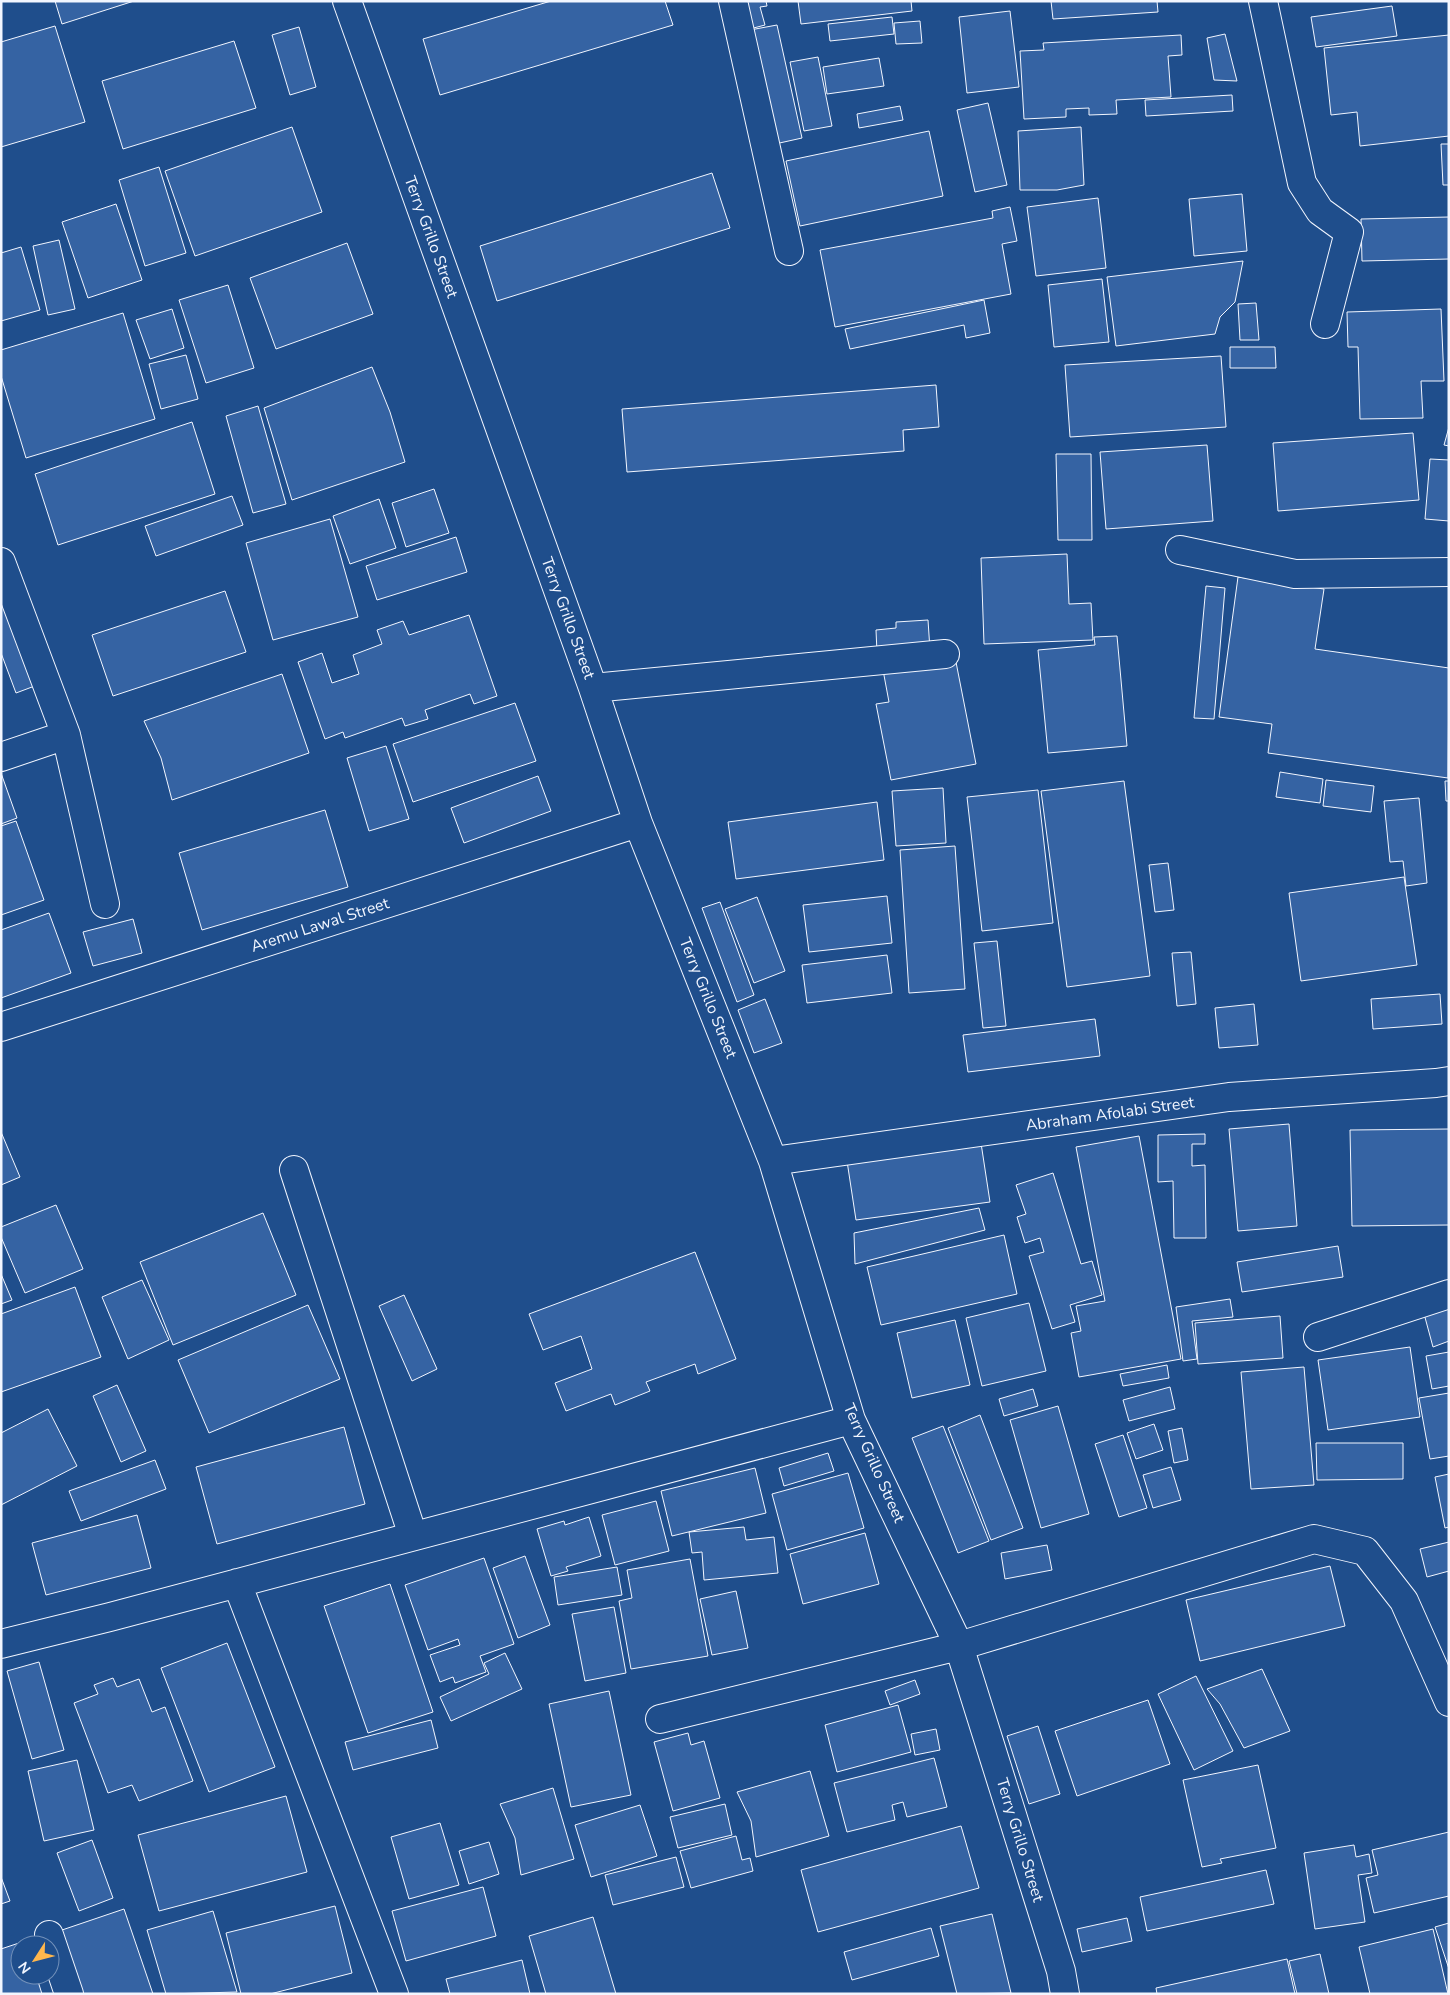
<svg xmlns="http://www.w3.org/2000/svg" width="1450" height="1995" font-family="'Nunito Sans',sans-serif">
<rect width="100%" height="100%" fill="#1f4e8c"/>
<path fill="#3563a3" stroke="#f2f6ff" d="M 55,1 L 134,1 L 62,24 Z
M 551,1 L 665,1 L 673,25 L 440,95 L 423,39 Z
M 739,1 L 766,1 L 767,6 L 760,7 L 765,25 L 746,30 Z
M 798,1 L 911,1 L 912,11 L 801,24 Z
M 1051,1 L 1157,1 L 1158,12 L 1053,19 Z
M 1392,6 L 1397,36 L 1316,47 L 1311,17 Z
M 1010,11 L 1019,87 L 967,93 L 959,17 Z
M 892,17 L 894,34 L 830,41 L 828,24 Z
M 920,21 L 922,43 L 896,44 L 894,23 Z
M 777,25 L 802,138 L 775,144 L 750,30 Z
M 55,26 L 85,122 L 1,147 L 1,42 Z
M 299,27 L 316,87 L 290,95 L 272,35 Z
M 1225,34 L 1237,81 L 1214,80 L 1207,38 Z
M 1181,35 L 1182,55 L 1168,56 L 1171,97 L 1116,100 L 1117,114 L 1089,115 L 1089,108 L 1066,109 L 1066,117 L 1024,119 L 1020,51 L 1044,50 L 1043,43 Z
M 1449,35 L 1449,136 L 1360,146 L 1357,112 L 1331,115 L 1324,48 Z
M 234,41 L 256,108 L 123,149 L 102,81 Z
M 818,57 L 832,126 L 804,131 L 790,62 Z
M 879,58 L 884,86 L 827,94 L 823,67 Z
M 1232,95 L 1233,111 L 1146,116 L 1145,100 Z
M 988,103 L 1007,185 L 975,192 L 957,110 Z
M 900,106 L 903,120 L 859,128 L 857,114 Z
M 292,127 L 322,212 L 195,256 L 165,171 Z
M 1081,127 L 1084,185 L 1057,190 L 1020,190 L 1018,131 Z
M 929,131 L 943,196 L 800,226 L 786,161 Z
M 1441,144 L 1449,144 L 1449,185 L 1443,185 Z
M 159,167 L 186,253 L 145,266 L 119,180 Z
M 712,173 L 730,228 L 497,301 L 480,246 Z
M 1242,194 L 1247,251 L 1194,256 L 1189,199 Z
M 1098,198 L 1106,268 L 1036,276 L 1027,207 Z
M 116,204 L 142,280 L 88,298 L 62,222 Z
M 1010,207 L 1017,241 L 1002,244 L 1011,294 L 835,327 L 820,250 L 993,218 L 992,211 Z
M 1449,217 L 1449,259 L 1362,261 L 1361,219 Z
M 59,240 L 75,309 L 48,315 L 33,246 Z
M 347,243 L 373,314 L 276,349 L 250,278 Z
M 21,247 L 40,310 L 1,321 L 1,253 Z
M 1243,261 L 1235,302 L 1220,317 L 1215,334 L 1116,346 L 1107,277 Z
M 1102,279 L 1109,342 L 1054,347 L 1048,285 Z
M 228,285 L 254,368 L 206,383 L 179,300 Z
M 984,300 L 990,333 L 966,338 L 964,325 L 850,349 L 845,329 Z
M 1256,303 L 1259,340 L 1240,340 L 1238,304 Z
M 172,309 L 184,348 L 150,359 L 136,320 Z
M 1441,309 L 1444,381 L 1421,381 L 1423,418 L 1360,419 L 1358,347 L 1348,347 L 1347,312 Z
M 123,313 L 155,419 L 26,458 L 1,376 L 1,350 Z
M 1230,347 L 1275,347 L 1276,368 L 1230,368 Z
M 186,355 L 198,399 L 161,409 L 149,364 Z
M 1221,356 L 1226,427 L 1070,437 L 1065,365 Z
M 372,367 L 390,412 L 405,462 L 292,500 L 264,408 Z
M 936,385 L 939,427 L 903,430 L 904,451 L 627,472 L 622,409 Z
M 258,406 L 286,504 L 253,513 L 226,416 Z
M 192,422 L 215,494 L 58,545 L 35,474 Z
M 1449,427 L 1449,446 L 1444,445 Z
M 1413,433 L 1419,500 L 1278,511 L 1273,443 Z
M 1207,445 L 1213,521 L 1106,529 L 1100,452 Z
M 1056,454 L 1091,454 L 1092,540 L 1058,540 Z
M 1430,459 L 1449,460 L 1449,521 L 1425,519 Z
M 434,489 L 449,533 L 406,547 L 392,503 Z
M 232,496 L 243,525 L 156,556 L 145,526 Z
M 379,499 L 396,548 L 350,564 L 333,516 Z
M 330,519 L 358,617 L 273,640 L 246,543 Z
M 456,537 L 467,572 L 377,600 L 366,566 Z
M 1067,554 L 1069,604 L 1091,603 L 1093,640 L 984,644 L 981,558 Z
M 1238,577 L 1324,589 L 1315,649 L 1449,668 L 1448,778 L 1268,753 L 1272,724 L 1219,717 Z
M 1,578 L 40,684 L 16,693 L 1,653 Z
M 1206,586 L 1225,588 L 1214,719 L 1194,718 Z
M 225,591 L 246,652 L 113,696 L 92,635 Z
M 469,615 L 497,696 L 474,704 L 470,694 L 425,710 L 428,719 L 405,726 L 402,718 L 345,738 L 343,732 L 325,739 L 298,662 L 322,653 L 332,683 L 359,674 L 353,655 L 382,644 L 377,630 L 403,621 L 409,635 Z
M 928,620 L 930,650 L 877,653 L 876,630 L 896,628 L 896,622 Z
M 1117,636 L 1127,746 L 1048,753 L 1038,650 L 1095,645 L 1094,637 Z
M 955,657 L 976,764 L 891,780 L 876,704 L 889,702 L 883,670 Z
M 282,674 L 309,753 L 172,800 L 161,758 L 144,721 Z
M 515,703 L 536,761 L 413,802 L 393,744 Z
M 386,746 L 409,819 L 369,831 L 347,758 Z
M 1280,772 L 1323,779 L 1320,803 L 1276,797 Z
M 1,773 L 17,818 L 1,824 Z
M 538,776 L 551,811 L 464,843 L 451,808 Z
M 1326,780 L 1374,786 L 1371,812 L 1323,806 Z
M 1124,781 L 1150,976 L 1067,987 L 1041,791 Z
M 1445,781 L 1449,781 L 1449,801 L 1446,801 Z
M 943,788 L 946,843 L 896,846 L 892,791 Z
M 1038,790 L 1053,923 L 982,931 L 967,797 Z
M 1419,798 L 1427,883 L 1406,886 L 1403,861 L 1390,862 L 1384,801 Z
M 877,802 L 884,860 L 736,879 L 728,822 Z
M 325,810 L 348,887 L 202,930 L 179,853 Z
M 16,821 L 44,900 L 1,915 L 1,826 Z
M 955,846 L 965,989 L 909,993 L 900,850 Z
M 1168,863 L 1174,910 L 1155,912 L 1149,865 Z
M 1404,877 L 1417,965 L 1301,981 L 1289,893 Z
M 887,896 L 892,943 L 809,952 L 803,905 Z
M 757,897 L 785,971 L 754,983 L 725,909 Z
M 720,902 L 754,995 L 737,1002 L 702,908 Z
M 49,913 L 71,973 L 1,998 L 1,930 Z
M 133,919 L 142,953 L 93,966 L 83,932 Z
M 997,941 L 1006,1026 L 983,1028 L 974,943 Z
M 1191,952 L 1196,1004 L 1177,1006 L 1172,953 Z
M 887,955 L 892,993 L 807,1003 L 802,965 Z
M 1440,994 L 1442,1024 L 1373,1029 L 1371,999 Z
M 765,999 L 782,1043 L 754,1053 L 738,1010 Z
M 1254,1004 L 1258,1045 L 1219,1048 L 1215,1008 Z
M 1095,1019 L 1100,1056 L 968,1072 L 963,1035 Z
M 1289,1124 L 1297,1226 L 1238,1231 L 1229,1129 Z
M 1449,1129 L 1449,1225 L 1352,1226 L 1350,1130 Z
M 1,1132 L 20,1177 L 1,1185 Z
M 1205,1134 L 1205,1144 L 1192,1144 L 1192,1166 L 1205,1165 L 1206,1238 L 1174,1238 L 1173,1181 L 1158,1182 L 1158,1135 Z
M 1139,1136 L 1181,1359 L 1079,1377 L 1071,1333 L 1081,1331 L 1076,1306 L 1105,1301 L 1076,1147 Z
M 981,1143 L 990,1202 L 856,1220 L 847,1161 Z
M 1053,1173 L 1081,1264 L 1092,1261 L 1102,1295 L 1070,1305 L 1075,1322 L 1052,1329 L 1029,1256 L 1044,1252 L 1040,1238 L 1025,1243 L 1017,1217 L 1026,1214 L 1016,1185 Z
M 56,1205 L 83,1269 L 25,1293 L 1,1237 L 1,1227 Z
M 979,1208 L 985,1230 L 855,1264 L 854,1233 Z
M 263,1213 L 296,1295 L 173,1345 L 140,1262 Z
M 1004,1235 L 1017,1294 L 881,1325 L 867,1267 Z
M 1338,1246 L 1343,1277 L 1242,1292 L 1237,1262 Z
M 695,1252 L 736,1359 L 698,1374 L 695,1364 L 646,1382 L 650,1391 L 615,1405 L 611,1394 L 566,1411 L 555,1383 L 592,1369 L 581,1336 L 543,1350 L 529,1314 Z
M 1,1274 L 12,1300 L 1,1304 Z
M 142,1280 L 169,1340 L 128,1359 L 102,1297 Z
M 75,1287 L 101,1357 L 1,1392 L 1,1314 Z
M 404,1295 L 437,1369 L 412,1381 L 379,1306 Z
M 1230,1299 L 1233,1317 L 1192,1321 L 1197,1359 L 1183,1361 L 1176,1307 Z
M 1029,1303 L 1046,1371 L 982,1386 L 966,1318 Z
M 308,1305 L 340,1379 L 209,1433 L 178,1360 Z
M 1449,1308 L 1449,1341 L 1433,1347 L 1423,1310 Z
M 1280,1316 L 1283,1358 L 1198,1364 L 1195,1323 Z
M 955,1320 L 970,1385 L 912,1398 L 897,1333 Z
M 1410,1347 L 1420,1417 L 1328,1430 L 1318,1360 Z
M 1449,1352 L 1449,1386 L 1432,1389 L 1426,1356 Z
M 1167,1365 L 1169,1378 L 1123,1386 L 1120,1374 Z
M 1304,1367 L 1314,1485 L 1251,1489 L 1241,1372 Z
M 117,1385 L 146,1451 L 121,1462 L 93,1396 Z
M 1170,1387 L 1175,1409 L 1129,1421 L 1123,1400 Z
M 1033,1389 L 1038,1406 L 1004,1416 L 999,1399 Z
M 1449,1393 L 1449,1456 L 1430,1459 L 1419,1398 Z
M 1058,1406 L 1089,1514 L 1041,1528 L 1010,1420 Z
M 48,1409 L 77,1466 L 1,1505 L 1,1433 Z
M 980,1415 L 1023,1528 L 991,1540 L 948,1428 Z
M 1154,1424 L 1163,1450 L 1136,1459 L 1127,1433 Z
M 943,1426 L 989,1541 L 958,1553 L 912,1438 Z
M 344,1427 L 365,1504 L 217,1544 L 196,1467 Z
M 1182,1428 L 1188,1460 L 1174,1463 L 1168,1431 Z
M 1123,1435 L 1147,1508 L 1119,1517 L 1095,1444 Z
M 1316,1443 L 1403,1443 L 1403,1479 L 1317,1480 Z
M 828,1453 L 834,1471 L 784,1486 L 779,1468 Z
M 155,1460 L 166,1489 L 81,1521 L 69,1491 Z
M 1171,1467 L 1181,1500 L 1153,1508 L 1143,1475 Z
M 755,1468 L 766,1513 L 672,1536 L 661,1491 Z
M 848,1473 L 864,1528 L 787,1550 L 772,1494 Z
M 1449,1474 L 1449,1527 L 1445,1528 L 1435,1477 Z
M 656,1501 L 669,1551 L 615,1565 L 602,1515 Z
M 137,1515 L 151,1568 L 46,1595 L 32,1543 Z
M 589,1517 L 601,1556 L 566,1567 L 568,1571 L 551,1576 L 537,1529 L 564,1521 L 565,1525 Z
M 744,1527 L 746,1540 L 774,1537 L 778,1573 L 704,1580 L 702,1552 L 692,1553 L 689,1532 Z
M 865,1533 L 879,1584 L 803,1604 L 790,1554 Z
M 1449,1542 L 1449,1571 L 1427,1577 L 1420,1549 Z
M 1047,1545 L 1052,1570 L 1005,1579 L 1001,1553 Z
M 525,1556 L 550,1625 L 518,1638 L 493,1568 Z
M 484,1558 L 514,1644 L 480,1656 L 486,1672 L 455,1683 L 453,1677 L 440,1682 L 430,1655 L 460,1645 L 458,1639 L 428,1650 L 405,1585 Z
M 690,1559 L 708,1656 L 631,1669 L 619,1601 L 632,1598 L 627,1570 Z
M 1330,1566 L 1345,1626 L 1200,1661 L 1186,1600 Z
M 617,1567 L 622,1595 L 558,1605 L 554,1577 Z
M 390,1584 L 433,1712 L 368,1733 L 324,1606 Z
M 736,1591 L 748,1648 L 712,1655 L 700,1599 Z
M 614,1607 L 626,1673 L 585,1681 L 572,1614 Z
M 227,1643 L 275,1767 L 209,1792 L 161,1668 Z
M 505,1653 L 522,1689 L 451,1721 L 440,1697 L 489,1674 L 484,1663 Z
M 39,1662 L 64,1750 L 32,1759 L 7,1671 Z
M 1262,1669 L 1290,1731 L 1244,1748 L 1220,1704 L 1207,1689 Z
M 1196,1676 L 1233,1751 L 1194,1770 L 1158,1694 Z
M 113,1678 L 117,1687 L 139,1679 L 152,1712 L 165,1707 L 193,1781 L 139,1801 L 132,1785 L 108,1793 L 74,1703 L 98,1694 L 94,1685 Z
M 915,1680 L 920,1694 L 890,1705 L 885,1691 Z
M 609,1691 L 631,1795 L 571,1807 L 549,1704 Z
M 1148,1700 L 1170,1764 L 1077,1796 L 1055,1731 Z
M 898,1705 L 911,1752 L 837,1772 L 825,1725 Z
M 431,1720 L 438,1748 L 353,1770 L 345,1742 Z
M 1038,1726 L 1060,1794 L 1029,1804 L 1007,1736 Z
M 936,1729 L 940,1750 L 915,1755 L 911,1734 Z
M 688,1733 L 691,1745 L 704,1741 L 720,1798 L 673,1811 L 654,1742 Z
M 934,1758 L 947,1807 L 907,1817 L 903,1802 L 892,1805 L 895,1820 L 847,1832 L 834,1783 Z
M 77,1760 L 94,1830 L 44,1841 L 28,1771 Z
M 1258,1765 L 1276,1848 L 1220,1859 L 1222,1863 L 1202,1867 L 1183,1780 Z
M 810,1771 L 829,1836 L 756,1857 L 751,1821 L 737,1792 Z
M 553,1788 L 574,1859 L 521,1875 L 515,1838 L 500,1804 Z
M 286,1796 L 307,1872 L 159,1911 L 138,1835 Z
M 725,1804 L 732,1835 L 678,1848 L 670,1817 Z
M 640,1805 L 657,1856 L 591,1877 L 575,1825 Z
M 440,1823 L 459,1885 L 409,1899 L 391,1837 Z
M 961,1826 L 979,1888 L 818,1932 L 801,1870 Z
M 1449,1832 L 1449,1896 L 1374,1913 L 1366,1878 L 1378,1875 L 1372,1850 Z
M 736,1836 L 742,1860 L 750,1858 L 753,1871 L 691,1888 L 680,1851 Z
M 92,1840 L 113,1898 L 79,1911 L 57,1853 Z
M 489,1842 L 499,1874 L 469,1884 L 459,1851 Z
M 1354,1845 L 1356,1857 L 1369,1854 L 1372,1873 L 1358,1875 L 1365,1922 L 1315,1929 L 1304,1853 Z
M 676,1857 L 684,1887 L 613,1905 L 605,1875 Z
M 1266,1870 L 1274,1904 L 1147,1931 L 1140,1897 Z
M 1,1877 L 10,1901 L 1,1904 Z
M 483,1887 L 496,1936 L 406,1961 L 392,1911 Z
M 335,1906 L 352,1973 L 270,1994 L 241,1994 L 226,1933 Z
M 124,1909 L 153,1994 L 83,1994 L 62,1930 Z
M 213,1911 L 237,1992 L 166,1994 L 147,1930 Z
M 992,1914 L 1011,1993 L 957,1994 L 940,1926 Z
M 593,1917 L 616,1994 L 546,1994 L 529,1936 Z
M 1127,1918 L 1132,1941 L 1082,1952 L 1077,1929 Z
M 1449,1923 L 1449,1969 L 1435,1927 Z
M 931,1928 L 939,1956 L 852,1980 L 844,1952 Z
M 1433,1929 L 1448,1994 L 1370,1994 L 1359,1947 Z
M 25,1941 L 27,1945 L 20,1945 L 20,1975 L 36,1975 L 42,1994 L 1,1994 L 1,1949 Z
M 1320,1954 L 1329,1994 L 1297,1994 L 1289,1961 Z
M 1287,1959 L 1295,1994 L 1157,1994 L 1156,1988 Z
M 522,1960 L 530,1994 L 450,1994 L 446,1979 Z"/>
<g fill="none" stroke-linecap="round" stroke-linejoin="round">
<g stroke="#f2f6ff" stroke-width="30">
<path id="minor" d="M 347,1 L 593,688 L 638,823 L 773,1161 L 851,1420 L 959,1646 L 1061,1971 L 1065,1994
M 733,1 L 789,251
M 1263,1 L 1302,183 L 1320,211 L 1349,232 L 1325,324
M 1180,550 L 1295,574 L 1449,572
M 1,562 L 66,735 L 105,904
M 593,688 L 945,654
M 1,757 L 66,735
M 1,1027 L 638,823
M 773,1161 L 1229,1097 L 1436,1083 L 1449,1081
M 294,1170 L 413,1536
M 1318,1337 L 1449,1294
M 237,1583 L 394,1994
M 1,1644 L 110,1617 L 851,1420
M 660,1719 L 959,1646 L 1314,1539 L 1365,1551 L 1404,1601 L 1449,1702
M 49,1935 L 69,1994"/>
</g>
<use href="#minor" stroke="#1f4e8c" stroke-width="28"/>
</g>
<g text-anchor="middle" dominant-baseline="central" stroke-width="4" stroke-linejoin="round" paint-order="stroke">
<g font-size="16" fill="#f2f6ff" stroke="#1f4e8c">
<text transform="translate(431 237) rotate(70)">Terry Grillo Street</text>
<text transform="translate(568 618) rotate(70)">Terry Grillo Street</text>
<text transform="translate(320 925) rotate(-18)">Aremu Lawal Street</text>
<text transform="translate(708 998) rotate(68)">Terry Grillo Street</text>
<text transform="translate(1110 1114) rotate(-8)">Abraham Afolabi Street</text>
<text transform="translate(874 1463) rotate(66)">Terry Grillo Street</text>
<text transform="translate(1020 1840) rotate(73)">Terry Grillo Street</text>
</g>
</g>
<rect width="1450" height="1995" fill="none" stroke="#f2f6ff" stroke-width="5"/>
<g transform="translate(35 1960) rotate(234)"><circle r="24" fill="#1f4e8c" stroke="#7391ba"/>
<path d="M0-4L9 19L0 12L-9 19Z" fill="#ffb74d"/>
<text y="-8" font-size="14" font-weight="bold" text-anchor="middle" fill="#f2f6ff">N</text>
</g>
</svg>
